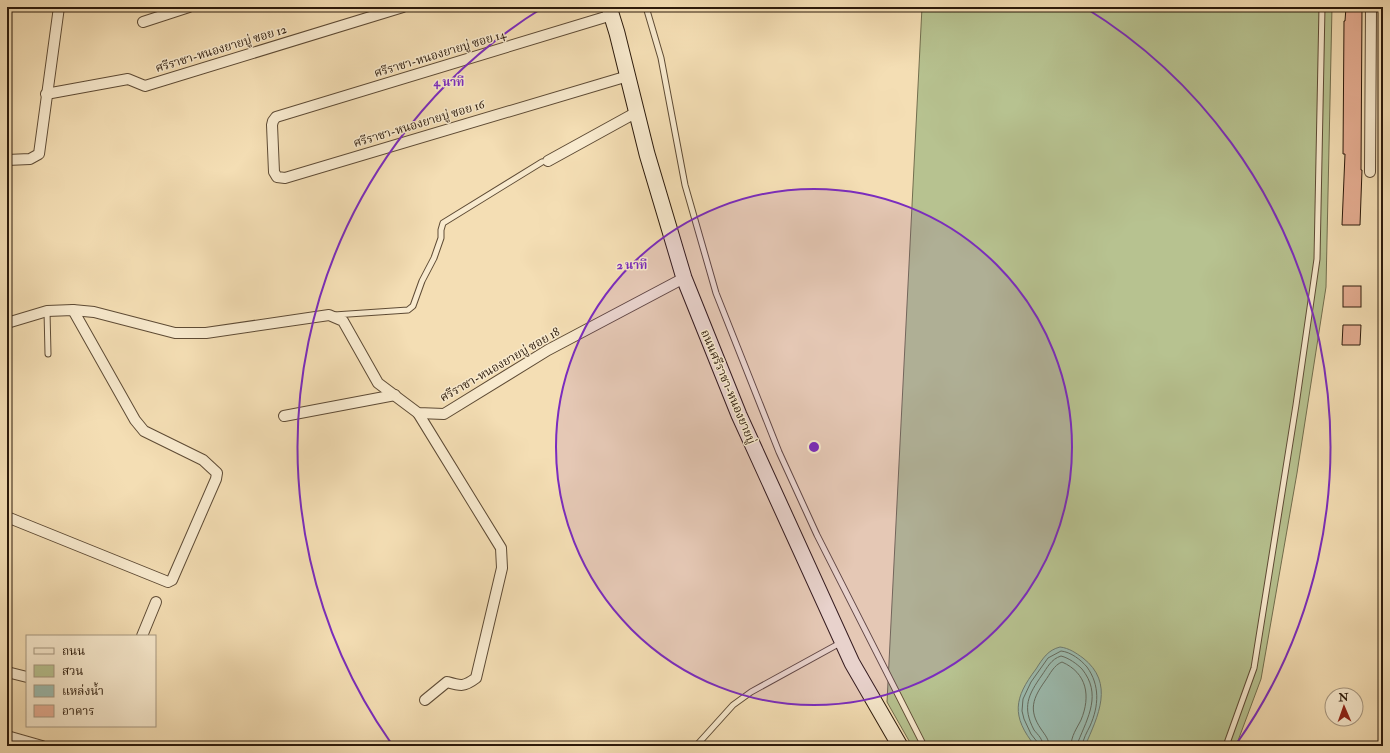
<svg xmlns="http://www.w3.org/2000/svg" width="1390" height="753" font-family="'IM FELL Double Pica','Noto Serif Thai',serif">
<style>
.green{fill:#b7c290;stroke:#726e4e}
.water{fill:#9cbcb0;stroke:#6f7b6e}
.lines{fill:none;stroke-linecap:round;stroke-linejoin:round}
.shore{stroke:#646b5e;stroke-width:1}
.building{fill:#e6ae93;stroke:#2c1a0b}
.lane-casing{stroke:#5e4b35;stroke-width:7}
.street-casing{stroke:#5e4b35;stroke-width:12}
.secondary-casing{stroke:#2c1a0b;stroke-width:17}
.lane{stroke:#f8eace;stroke-width:5}
.street{stroke:#f8eace;stroke-width:10}
.secondary{stroke:#f8eace;stroke-width:15}
.ring{fill:none;stroke:#7b2cbf;stroke-width:2}
.labels{text-anchor:middle;dominant-baseline:central;stroke-width:3;stroke-linejoin:round;paint-order:stroke}
.street-label{font-size:12px;fill:#2c1a0b;stroke:#f8eace}
.centre{fill:#7b2cbf;stroke:#f8eace;stroke-width:2}
.ring-label{font-size:12px;text-anchor:middle;font-weight:bold;fill:#7b2cbf;stroke:#f8eace;stroke-width:3;stroke-linejoin:round;paint-order:stroke}
</style>
<rect width="100%" height="100%" fill="#f4deb4"/>
<filter id="stains"><feTurbulence type="fractalNoise" baseFrequency=".005" numOctaves="4"/><feColorMatrix values="0 0 0 0 .2 0 0 0 0 .09 0 0 0 0 .02 0 0 0 .5 -.17"/></filter>
<radialGradient id="worn" r=".72"><stop offset=".6" stop-color="#630" stop-opacity="0"/><stop offset="1" stop-color="#630" stop-opacity=".3"/></radialGradient>
<path class="green" d="M922,7H1332L1326,287L1297,473L1261,679L1236,746H912L887,702Z"/>
<path class="water" d="M1060,647C1069,648 1076,653 1083,658C1115,683 1098,716 1085,746H1035C1011,716 1014,698 1036,669C1043,658 1048,650 1060,647Z"/>
<g class="lines">
<g class="shore">
<path d="M1038,746V743L1031,734L1024,719L1022,711L1023,699L1031,682L1048,658L1061,651C1071,652 1081,660 1087,667C1100,685 1099,706 1090,726C1087,732 1083,739 1082,746"/>
<path d="M1043,746C1043,739 1038,735 1034,730C1022,707 1028,695 1042,675C1047,668 1051,659 1061,656C1069,658 1077,664 1082,669C1102,694 1088,717 1078,742L1077,746"/>
<path d="M1049,746C1049,739 1045,735 1041,729C1028,710 1033,698 1045,681C1050,674 1054,665 1062,662C1087,673 1091,696 1081,720C1077,728 1071,736 1071,746"/>
</g>
</g>
<g class="building">
<path d="M1346,7H1362L1361,170H1362L1360,225H1342L1345,154H1343L1344,21H1345Z"/>
<rect x="1343" y="286" width="18" height="21"/>
<path d="M1343,325H1361L1360,345H1342Z"/>
</g>
<g class="lines">
<g class="lane-casing">
<g id="lane">
<path d="M646,7L661,58L685,185L716,293L779,452L817,535L924,746"/>
<path d="M47,311L48,354"/>
<path d="M334,315L408,310L413,306L422,281L434,258L441,238V230L443,223L542,162"/>
<path d="M696,746L733,705L751,692L842,642"/>
<path d="M1226,746L1254,668L1296,405L1317,259L1322,7"/>
</g>
</g>
<g class="street-casing">
<g id="street">
<path d="M612,15L276,117L273,121L272,125L274,172L277,177L285,178L628,76"/>
<path d="M143,22L189,7"/>
<path d="M46,94L128,79L145,86L403,7"/>
<path d="M7,160L30,159L39,154L59,7"/>
<path d="M548,161L637,112"/>
<path d="M1370,172L1371,7"/>
<path d="M7,323L47,311L73,310L94,312L175,333H206L329,315L343,321L378,383L418,413L444,414L548,350L684,278"/>
<path d="M418,413L501,548L502,568L476,678C464,687 461,686 447,682L425,700"/>
<path d="M284,416L395,395"/>
<path d="M7,517L168,582L172,580L216,479L217,473L203,460L144,431L135,420L73,310"/>
<path d="M142,636L156,602"/>
<path d="M7,672L27,677"/>
<path d="M7,736L42,746"/>
</g>
</g>
<g class="secondary-casing">
<path id="secondary" d="M609,7L617,33L647,154L684,278L739,415L852,663L900,746"/>
</g>
<use href="#lane" class="lane"/>
<use href="#street" class="street"/>
<use href="#secondary" class="secondary"/>
</g>
<circle cx="814" cy="447" r="258" fill="#7b2cbf" fill-opacity=".12"/>
<g class="ring">
<circle cx="814" cy="447" r="258"/>
<path d="M391 743A516 516 0 0 1 544 7M1084 7A516 516 0 0 1 1237 743"/>
</g>
<g class="labels">
<g class="street-label">
<text transform="translate(221 49) rotate(-17)">ศรีราชา-หนองยายบู่ ซอย 12</text>
<text transform="translate(440 54) rotate(-17)">ศรีราชา-หนองยายบู่ ซอย 14</text>
<text transform="translate(419 124) rotate(-17)">ศรีราชา-หนองยายบู่ ซอย 16</text>
<text transform="translate(500 365) rotate(-30)">ศรีราชา-หนองยายบู่ ซอย 18</text>
<text transform="translate(728 387) rotate(67)">ถนนศรีราชา-หนองยายบู่</text>
</g>
</g>
<circle cx="814" cy="447" r="6" class="centre"/>
<g class="ring-label">
<text x="449" y="86">4 นาที</text>
<text x="632" y="269">2 นาที</text>
</g>
<rect width="1390" height="753" fill="none" stroke="#f4deb4" stroke-width="24"/>
<rect x="8" y="8" width="1374" height="737" fill="none" stroke="#2c1a0b" stroke-width="2"/>
<rect x="12" y="12" width="1366" height="729" fill="none" stroke="#2c1a0b"/>
<rect x="26" y="635" width="130" height="92" fill="#f8eace" stroke="#a69780"/>
<rect x="34" y="648" width="20" height="6" fill="#f8eace" stroke="#a69780"/>
<text x="62" y="655" font-size="12" fill="#2c1a0b">ถนน</text>
<rect x="34" y="665" width="20" height="12" fill="#b7c290" stroke="#a69780"/>
<text x="62" y="675" font-size="12" fill="#2c1a0b">สวน</text>
<rect x="34" y="685" width="20" height="12" fill="#9cbcb0" stroke="#a69780"/>
<text x="62" y="695" font-size="12" fill="#2c1a0b">แหล่งน้ำ</text>
<rect x="34" y="705" width="20" height="12" fill="#e6ae93" stroke="#a69780"/>
<text x="62" y="715" font-size="12" fill="#2c1a0b">อาคาร</text>
<g transform="translate(1344 707) rotate(358)"><circle r="19" fill="#f8eace" stroke="#a69780"/>
<path d="M0-3L7 15L0 10L-7 15Z" fill="#8f2418"/>
<text y="-6" font-size="11" font-weight="bold" text-anchor="middle" fill="#2c1a0b">N</text>
</g>
<rect width="100%" height="100%" filter="url(#stains)"/>
<rect width="100%" height="100%" fill="url(#worn)"/>
</svg>
